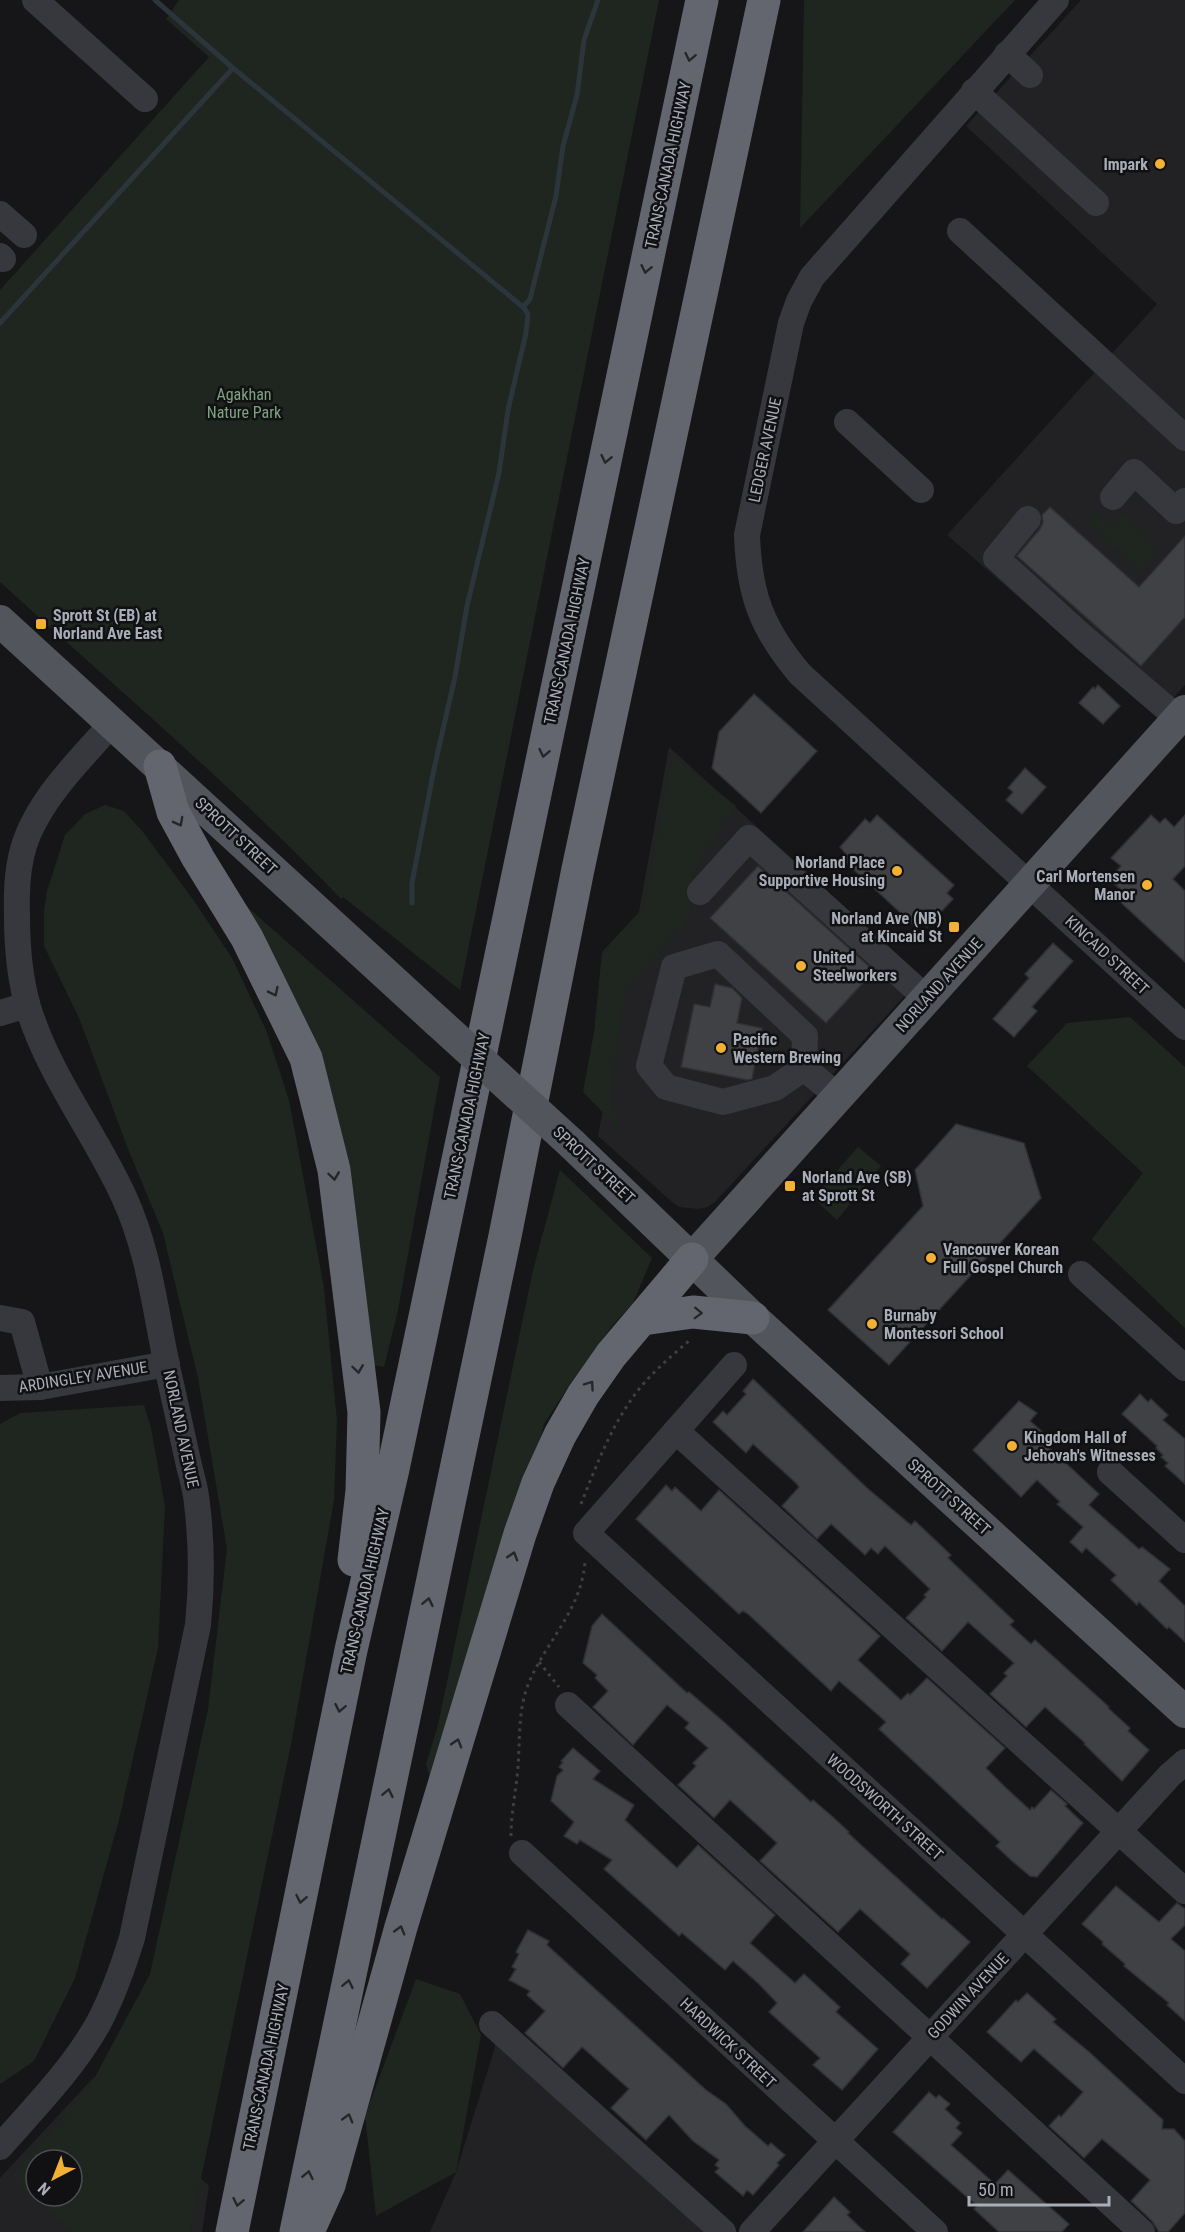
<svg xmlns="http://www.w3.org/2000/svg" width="1185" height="2232" font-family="'Roboto Condensed',sans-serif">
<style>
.built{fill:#222225;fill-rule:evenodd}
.green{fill:#1e261f;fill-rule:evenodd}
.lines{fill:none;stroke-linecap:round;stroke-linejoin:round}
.stream{stroke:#2c353c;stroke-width:5}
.building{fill:#404145;stroke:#303034;stroke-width:1.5}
.path{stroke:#3d3f44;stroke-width:3;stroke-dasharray:3 4.5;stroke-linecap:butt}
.minor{stroke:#37383d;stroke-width:26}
.major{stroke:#53555c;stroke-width:32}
.highway{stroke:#63666e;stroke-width:33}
.major-bridge{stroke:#53555c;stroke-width:32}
.oneway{stroke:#26262a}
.poi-dot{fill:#f2b134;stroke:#111113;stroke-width:2}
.labels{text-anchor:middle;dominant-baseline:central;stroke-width:5;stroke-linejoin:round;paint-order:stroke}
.poi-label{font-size:16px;font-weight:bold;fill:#a8adb8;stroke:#111113;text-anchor:start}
.street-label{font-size:16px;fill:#a8adb8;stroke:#111113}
.park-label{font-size:16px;fill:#7fa381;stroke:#111113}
</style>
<rect width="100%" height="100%" fill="#161618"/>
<g class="built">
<path d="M1081,0H1185V685L1156,717L947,535L1157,304L966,126Z"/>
<path d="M669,747L922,977L715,1202L708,1207L698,1209L679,1207L671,1201L598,1136Z"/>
<path d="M492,2024L723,2232H430L456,2172L495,2047Z"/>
<path d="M94,2077L209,2186L202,2232H0V2178ZM36,2160H72V2196H36Z"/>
</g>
<g class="green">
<path d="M179,0H659L460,990L343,897L341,899C234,787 115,687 0,582V290L209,57L166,19Z"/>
<path d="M804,0H1015L800,228Z"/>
<path d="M1096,510L1113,526L1124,515L1143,533L1147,543L1158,553L1140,572L1085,521Z"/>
<path d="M672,756L736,806L692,873L690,918L625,990L610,1096L623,1133L583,1092L594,1032L602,952L644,907Z"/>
<path d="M105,805L124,811L143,832L192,898L232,958L266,1030L289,1100L324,1288L337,1421L334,1500L292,1739L190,2232H72L18,2185L11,2176L88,2090L150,1974L208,1709L227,1549L198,1378L163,1233L128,1149L79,1018L44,946V910L47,891L65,835L85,814ZM36,2160H72V2196H36Z"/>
<path d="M244,904L440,1077L398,1310L384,1367L373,1365L345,1188Z"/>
<path d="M1130,1017L1185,1067V1328L1092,1239L1143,1173L1027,1066L1067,1023Z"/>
<path d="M858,1147L881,1166L837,1220L813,1198Z"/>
<path d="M560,1170L652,1258L633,1303L612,1326L572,1381L544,1424L533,1470L435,1796L426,1764L438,1725L533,1270Z"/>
<path d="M144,1405L151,1428L165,1506L158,1648L119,1820L75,1978L34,2061L2,2083H0V1424L20,1413Z"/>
<path d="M416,1979L460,1994L481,2035L456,2172L376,2216L365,2116Z"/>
</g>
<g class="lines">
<g class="stream">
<path d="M155,0L233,68L523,307L528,314L526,333L508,410L499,473L467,606L455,677L434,769L412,883V903"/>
<path d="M523,307L530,299L556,196L563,146L577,95L584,40L598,0"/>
<path d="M0,323L233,68"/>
</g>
</g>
<g class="building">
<path d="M1050,507L1139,587L1185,536V617L1141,666L1017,556L1040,529L1043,522L1042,515Z"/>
<path d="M1098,685L1120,706L1103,724L1079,703L1093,687L1095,689Z"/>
<path d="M754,694L817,751L761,813L712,768L719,732Z"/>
<path d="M1025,768L1046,787L1022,814L1006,800L1013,792L1008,788Z"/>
<path d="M877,815L954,885L947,893L953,899L927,927L922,922L917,928L841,858L845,853L840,847L865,819L870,823Z"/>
<path d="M1151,815L1160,823L1165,818L1174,827L1185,815V866L1173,879L1185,891V962L1116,898L1122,891L1109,879L1121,866L1111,858Z"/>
<path d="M758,866L874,971L826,1023L710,918Z"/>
<path d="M1053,943L1073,961L1032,1007L1037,1011L1014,1037L993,1019L1029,978L1025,974Z"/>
<path d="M715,984L732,988L742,998L737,1023L762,1028L752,1079L747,1080L681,1067L694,1004L710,1007Z"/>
<path d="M956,1124L1024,1143L1041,1198L889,1365L828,1310L923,1206L915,1170Z"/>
<path d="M753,1379L867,1488L911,1525L915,1521L951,1555L948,1558L1014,1621L1010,1625L1031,1644L1035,1640L1109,1707L1108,1708L1130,1728L1128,1731L1149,1750L1122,1781L1084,1744L1085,1743L1045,1707L1026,1727L990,1694L1007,1676L1004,1673L1014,1663L968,1622L942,1651L906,1618L926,1597L924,1595L930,1589L885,1546L878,1554L871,1548L865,1555L831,1524L817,1539L782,1506L799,1487L796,1483L753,1444L746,1453L713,1422L723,1411L727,1415L746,1394L743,1391Z"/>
<path d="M1140,1394L1148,1402L1151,1399L1168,1415L1163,1420L1185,1439V1484L1165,1466L1168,1463L1161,1457L1163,1455L1156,1448L1157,1446L1122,1414Z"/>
<path d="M1019,1401L1037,1413L1030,1421L1047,1436L1042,1441L1099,1494L1089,1505L1139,1549L1142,1547L1170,1569L1159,1581L1185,1606V1642L1169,1627L1167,1629L1139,1602L1137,1605L1111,1580L1116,1575L1086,1548L1082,1553L1070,1542L1083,1527L1057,1504L1060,1502L1037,1480L1021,1497L973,1450Z"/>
<path d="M666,1485L672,1491L675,1487L701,1511L719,1490L880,1636L858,1660L901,1700L908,1693L910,1695L927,1678L1005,1748L986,1768L1005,1787L1030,1810L1032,1807L1034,1809L1051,1790L1067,1804L1065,1806L1083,1823L1037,1877L1030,1876L1012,1861L996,1846L1000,1842L879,1729L886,1722L860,1699L839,1681L831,1691L748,1614L743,1611L739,1614L636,1519Z"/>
<path d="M602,1614L687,1693L689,1692L724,1722L811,1802L813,1800L834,1818L849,1832L848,1833L942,1919L943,1918L970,1942L927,1988L901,1964L910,1954L860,1909L838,1932L760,1861L777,1843L730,1800L714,1818L678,1785L696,1766L693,1763L708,1748L685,1728L689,1723L667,1705L633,1745L593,1707L608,1691L595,1678L597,1675L583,1663L592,1626Z"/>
<path d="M573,1748L600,1771L593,1779L634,1805L625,1820L677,1868L698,1845L775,1915L750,1943L795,1983L804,1974L840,2007L836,2012L878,2049L842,2090L813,2065L820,2058L769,2012L777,2003L759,1984L733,1961L725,1970L682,1933L679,1936L604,1869L612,1860L580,1840L577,1844L564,1836L574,1822L551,1801L557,1776L563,1770L559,1767L563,1762L561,1761Z"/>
<path d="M1116,1886L1159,1922L1177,1903L1185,1909V1925L1171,1939L1185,1951V2021L1167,2005L1169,2003L1124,1966L1125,1964L1102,1944L1103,1942L1082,1924Z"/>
<path d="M528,1930L549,1941L547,1945L706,2090L726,2104L745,2126L768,2146L771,2143L785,2155L777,2163L779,2165L753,2195L747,2190L743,2196L715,2172L719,2168L715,2165L719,2160L693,2141L669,2115L646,2140L611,2108L629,2089L582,2047L563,2068L525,2033L545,2011L527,1995L530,1991L509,1980L516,1969L512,1967L519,1954L516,1952Z"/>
<path d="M1027,1993L1056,2019L1053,2022L1088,2051L1163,2120L1162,2129H1174L1185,2141V2213L1168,2232H1159L1152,2221L1131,2201L1150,2180L1128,2161L1102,2139L1084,2158L1049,2126L1059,2115L1061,2117L1083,2092L1034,2049L1021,2062L987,2032L1016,2000L1018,2002Z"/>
<path d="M929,2092L936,2098L939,2095L950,2104L945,2109L960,2123L956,2128L962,2133L951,2145L995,2184L1008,2170L1069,2224L1062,2232H999L974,2209L977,2206L893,2132Z"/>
<path d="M834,2197L850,2212L847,2215L865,2232H803Z"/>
</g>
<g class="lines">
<g class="path">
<path d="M581,1504C595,1469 608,1434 629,1403C645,1378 668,1359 690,1340"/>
<path d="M539,1662L559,1687"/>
<path d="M511,1836C511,1813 516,1791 518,1767C520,1741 518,1710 528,1685C545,1642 582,1610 585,1561"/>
</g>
<g class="minor">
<path d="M35,0L145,99"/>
<path d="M1056,0L812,277L799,301L791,323L747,535C749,595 762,629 800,674L1185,1027"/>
<path d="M1007,54L1030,75"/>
<path d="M974,91L1096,203"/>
<path d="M0,214L24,235"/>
<path d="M960,231L1185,438"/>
<path d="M0,256L3,259"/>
<path d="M847,422L921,490"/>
<path d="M1113,497L1134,472L1176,511L1185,501"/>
<path d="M1028,519L996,558L1083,637L1178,718"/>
<path d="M700,892L749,838L926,998"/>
<path d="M718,954L805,1036L804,1068L775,1088L723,1102L666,1087L649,1066L674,967Z"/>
<path d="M0,1013L27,1005"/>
<path d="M804,1068L839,1097"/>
<path d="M1081,1274L1185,1368"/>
<path d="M0,1318L22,1322L40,1387"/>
<path d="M734,1365L586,1533L1185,2081"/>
<path d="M0,1388L40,1387L167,1364"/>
<path d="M676,1431L1185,1891"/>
<path d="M1110,1472L1185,1540"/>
<path d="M568,1705L1142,2232"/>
<path d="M522,1853L935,2232"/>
<path d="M492,2024L723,2232"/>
<path d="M0,2147C34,2108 72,2070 98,2024C113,1996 123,1967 132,1938L198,1625C202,1584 202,1544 197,1504C196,1489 191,1475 188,1461C181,1429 174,1398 167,1366C155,1309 149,1251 124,1197C95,1133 49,1076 28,1007C20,979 17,946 17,916C16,883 18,851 34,822C53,785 86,754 112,723"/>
<path d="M752,2232L1170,1775L1185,1762"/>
</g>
<g class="major">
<path d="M0,621L437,1021"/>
<path d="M572,1144L753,1318L1185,1712"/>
<path d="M692,1259L1185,711"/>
</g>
<g class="highway">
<path d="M160,766L173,812L198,858L247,938L306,1058L334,1170L364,1412L362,1491L354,1560"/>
<path d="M643,1319L693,1312L753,1318"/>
<path d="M311,2225L329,2185L401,1927L520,1534L538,1483L560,1435L583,1395L611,1355L692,1259"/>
<path d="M232,2232L351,1650L393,1469L702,0"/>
<path d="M296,2232L505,1236L578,869L764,0"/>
</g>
<path class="major-bridge" d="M437,1021L572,1144"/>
</g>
<defs><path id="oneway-chevron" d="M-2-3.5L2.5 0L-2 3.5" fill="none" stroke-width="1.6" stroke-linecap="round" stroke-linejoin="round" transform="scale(1.5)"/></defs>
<g class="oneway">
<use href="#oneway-chevron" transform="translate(690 57) rotate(102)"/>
<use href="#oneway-chevron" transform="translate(646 269) rotate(102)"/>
<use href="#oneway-chevron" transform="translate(606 459) rotate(102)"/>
<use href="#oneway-chevron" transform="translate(544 753) rotate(102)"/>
<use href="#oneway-chevron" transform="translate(179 822) rotate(62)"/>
<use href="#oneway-chevron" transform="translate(274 992) rotate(64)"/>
<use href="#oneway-chevron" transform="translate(334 1176) rotate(82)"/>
<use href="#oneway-chevron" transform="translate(698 1313) rotate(2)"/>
<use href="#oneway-chevron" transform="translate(358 1369) rotate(82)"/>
<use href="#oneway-chevron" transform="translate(590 1385) rotate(-55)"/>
<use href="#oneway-chevron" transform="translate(513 1556) rotate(-73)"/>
<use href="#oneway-chevron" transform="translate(428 1602) rotate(-78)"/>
<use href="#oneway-chevron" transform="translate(340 1708) rotate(101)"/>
<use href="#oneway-chevron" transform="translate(457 1743) rotate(-73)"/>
<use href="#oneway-chevron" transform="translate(388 1793) rotate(-78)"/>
<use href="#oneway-chevron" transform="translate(301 1899) rotate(101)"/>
<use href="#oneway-chevron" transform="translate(400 1930) rotate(-74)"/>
<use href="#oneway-chevron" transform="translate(348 1984) rotate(-78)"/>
<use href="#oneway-chevron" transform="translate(348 2118) rotate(-74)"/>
<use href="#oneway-chevron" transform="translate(308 2175) rotate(-78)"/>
<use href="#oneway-chevron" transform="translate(238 2202) rotate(102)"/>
</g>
<g class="poi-dot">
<circle cx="1160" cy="164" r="6"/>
<rect x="35" y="618" width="12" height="12" rx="3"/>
<circle cx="897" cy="871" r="6"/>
<circle cx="1147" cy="885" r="6"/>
<rect x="948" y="921" width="12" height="12" rx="3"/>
<circle cx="801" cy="966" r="6"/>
<circle cx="721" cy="1048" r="6"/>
<rect x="784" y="1180" width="12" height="12" rx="3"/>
<circle cx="931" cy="1258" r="6"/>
<circle cx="872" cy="1324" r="6"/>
<circle cx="1012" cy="1446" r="6"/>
</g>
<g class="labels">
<g class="poi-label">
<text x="1148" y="164" text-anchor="end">Impark</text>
<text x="53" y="615">Sprott St (EB) at<tspan x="53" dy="18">Norland Ave East</tspan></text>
<text x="885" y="862" text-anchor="end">Norland Place<tspan x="885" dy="18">Supportive Housing</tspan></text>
<text x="1135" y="876" text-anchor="end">Carl Mortensen<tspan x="1135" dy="18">Manor</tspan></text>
<text x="942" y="918" text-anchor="end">Norland Ave (NB)<tspan x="942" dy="18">at Kincaid St</tspan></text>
<text x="813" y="957">United<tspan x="813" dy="18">Steelworkers</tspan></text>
<text x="733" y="1039">Pacific<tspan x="733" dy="18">Western Brewing</tspan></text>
<text x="802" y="1177">Norland Ave (SB)<tspan x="802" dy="18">at Sprott St</tspan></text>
<text x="943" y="1249">Vancouver Korean<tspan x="943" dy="18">Full Gospel Church</tspan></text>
<text x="884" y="1315">Burnaby<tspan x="884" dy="18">Montessori School</tspan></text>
<text x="1024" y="1437">Kingdom Hall of<tspan x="1024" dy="18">Jehovah's Witnesses</tspan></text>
</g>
<g class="street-label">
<text transform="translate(668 165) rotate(-78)">TRANS-CANADA HIGHWAY</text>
<text transform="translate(765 450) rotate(-78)">LEDGER AVENUE</text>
<text transform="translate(567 641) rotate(-78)">TRANS-CANADA HIGHWAY</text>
<text transform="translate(236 836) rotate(43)">SPROTT STREET</text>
<text transform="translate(1107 955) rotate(43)">KINCAID STREET</text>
<text transform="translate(939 985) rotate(-48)">NORLAND AVENUE</text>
<text transform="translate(467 1116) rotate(-78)">TRANS-CANADA HIGHWAY</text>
<text transform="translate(594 1165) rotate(43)">SPROTT STREET</text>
<text transform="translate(83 1377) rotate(-9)">ARDINGLEY AVENUE</text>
<text transform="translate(181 1429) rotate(78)">NORLAND AVENUE</text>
<text transform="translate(949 1497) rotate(42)">SPROTT STREET</text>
<text transform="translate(365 1591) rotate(-77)">TRANS-CANADA HIGHWAY</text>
<text transform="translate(885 1807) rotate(42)">WOODSWORTH STREET</text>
<text transform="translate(968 1996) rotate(-47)">GODWIN AVENUE</text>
<text transform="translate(728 2043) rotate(43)">HARDWICK STREET</text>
<text transform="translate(266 2067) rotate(-78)">TRANS-CANADA HIGHWAY</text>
</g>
<g class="park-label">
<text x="244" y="394">Agakhan<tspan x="244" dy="18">Nature Park</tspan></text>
</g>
</g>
<g transform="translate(54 2178) rotate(222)"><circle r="28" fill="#111113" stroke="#4d4f55" stroke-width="1.5"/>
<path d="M0-4.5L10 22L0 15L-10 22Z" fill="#f2b134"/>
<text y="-9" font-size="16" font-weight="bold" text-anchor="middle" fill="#a8adb8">N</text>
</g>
<path d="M969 2196v9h140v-9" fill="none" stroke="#a8adb8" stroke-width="3"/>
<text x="978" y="2196" font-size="18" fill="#a8adb8" stroke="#111113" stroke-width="4.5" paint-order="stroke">50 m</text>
</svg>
